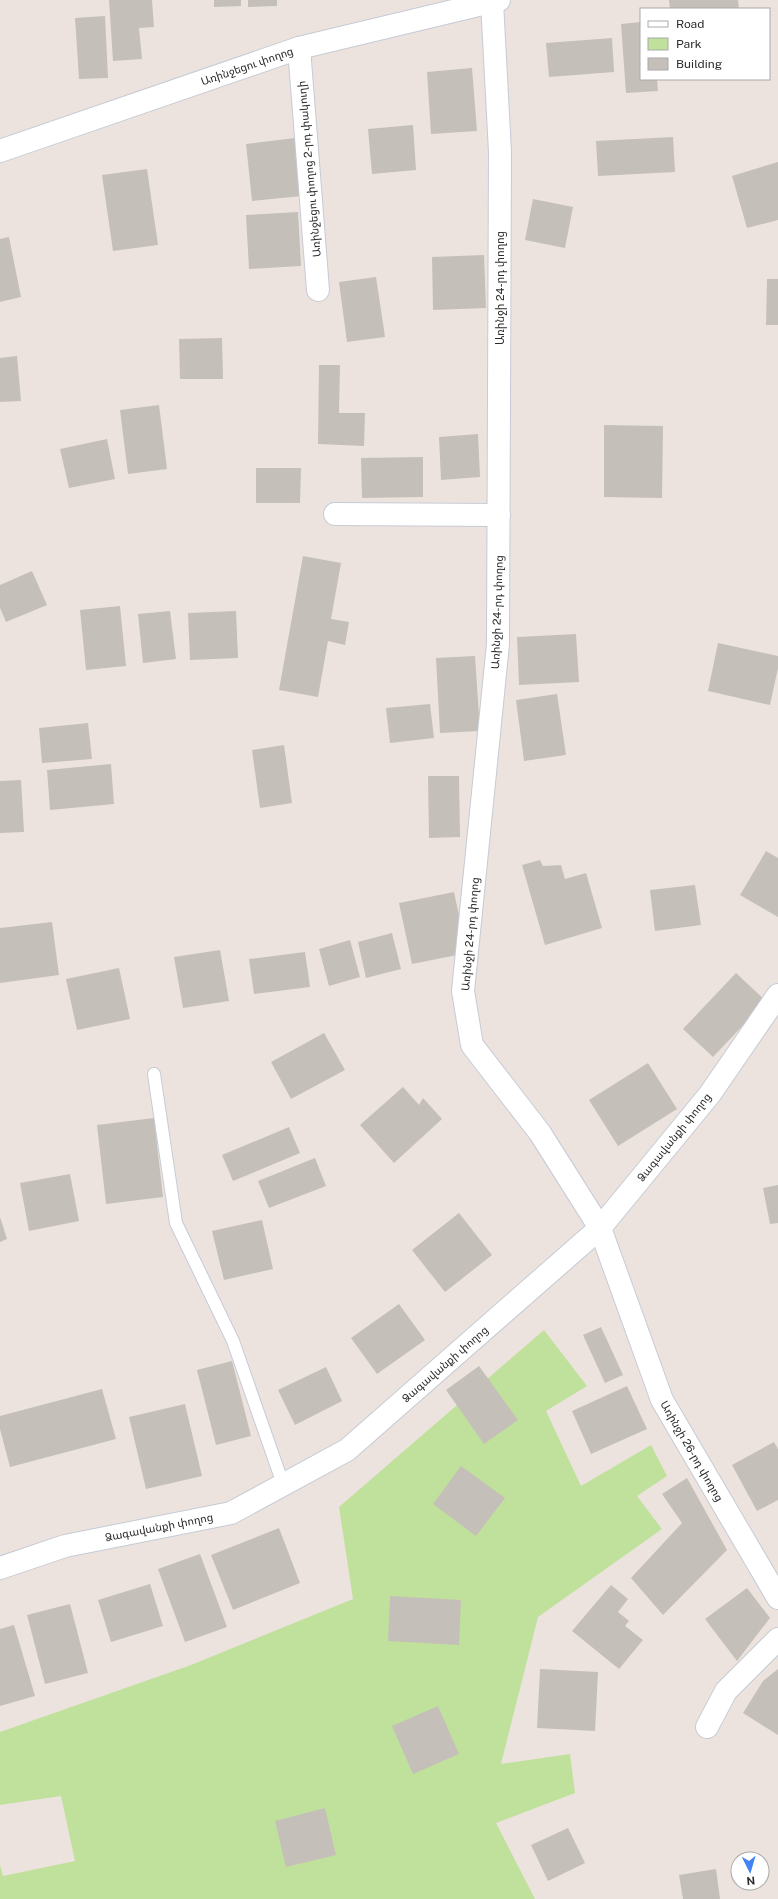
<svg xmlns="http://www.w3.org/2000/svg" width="778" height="1899" font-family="'Public Sans','Noto Sans Armenian',sans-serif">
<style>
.green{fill:#c0e19c}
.building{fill:#c5bfb9}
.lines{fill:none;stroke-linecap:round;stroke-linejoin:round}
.service-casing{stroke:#c6cbd4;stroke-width:14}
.minor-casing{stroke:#c6cbd4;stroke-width:24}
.tertiary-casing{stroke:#c6cbd4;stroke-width:24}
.service{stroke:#fff;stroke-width:12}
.minor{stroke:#fff;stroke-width:22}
.tertiary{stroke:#fff;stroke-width:22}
.labels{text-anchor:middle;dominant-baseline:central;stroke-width:3.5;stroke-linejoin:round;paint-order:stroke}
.street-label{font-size:11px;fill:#2b2b2b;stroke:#fff}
</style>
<rect width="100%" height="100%" fill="#ece3de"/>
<path class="green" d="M544,1330L587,1386L546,1411L581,1486L651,1445L667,1476L637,1496L662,1529L538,1617L501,1764L570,1754L575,1793L496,1823L535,1899H0V1865L3,1876L75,1861L61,1796L0,1805V1732L191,1665L353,1599L339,1507Z"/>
<g class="building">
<path d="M109,0H152L154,27L139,28L142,59L113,61Z"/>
<path d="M214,0H241V6L214,7Z"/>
<path d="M248,0H277V6L248,7Z"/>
<path d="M669,0H738L739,9H670Z"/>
<path d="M105,16L108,78L79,79L75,18Z"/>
<path d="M641,22V79H657L658,91L626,93L621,24Z"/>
<path d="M612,38L614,72L549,77L546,43Z"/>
<path d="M472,68L477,131L431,134L427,72Z"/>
<path d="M413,125L416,170L372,174L368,129Z"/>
<path d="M673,137L675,172L598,176L596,141Z"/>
<path d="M295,138L302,196L252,201L246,144Z"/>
<path d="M778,162V220L747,228L732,176Z"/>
<path d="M147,169L158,245L113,251L102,175Z"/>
<path d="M533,199L573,207L565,248L525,240Z"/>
<path d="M298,212L301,266L249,269L246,215Z"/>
<path d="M9,237L21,297L0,302V239Z"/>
<path d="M484,255L486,308L433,310L432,257Z"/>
<path d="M376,277L385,337L347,342L339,282Z"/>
<path d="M767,279H778V325H766Z"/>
<path d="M222,338L223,379H180L179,339Z"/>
<path d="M17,356L21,401L0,402V358Z"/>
<path d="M319,365H340L339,413H365L364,446L318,444Z"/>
<path d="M159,405L167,469L128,474L120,410Z"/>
<path d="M604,425L663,426L662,498L604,497Z"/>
<path d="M478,434L480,477L441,480L439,437Z"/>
<path d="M107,439L115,479L69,488L60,449Z"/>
<path d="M423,457V497L362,498L361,458Z"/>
<path d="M256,468H301L300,503H256Z"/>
<path d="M303,556L341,563L331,619L349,622L345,645L328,641L318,697L279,690Z"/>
<path d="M32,571L47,605L6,622L0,608V585Z"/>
<path d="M120,606L126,666L86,670L80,610Z"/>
<path d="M170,611L176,659L143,663L138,614Z"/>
<path d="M236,611L238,658L190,660L188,613Z"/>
<path d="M576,634L579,682L519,685L517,637Z"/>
<path d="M718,643L778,656V668L770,705L708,691Z"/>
<path d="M475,656L480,731L440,733L436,658Z"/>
<path d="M557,694L566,755L524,761L516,700Z"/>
<path d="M430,704L434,738L390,743L386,708Z"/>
<path d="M88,723L92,759L42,763L39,728Z"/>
<path d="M284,745L292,803L260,808L252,750Z"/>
<path d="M111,764L114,804L50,810L47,770Z"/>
<path d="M428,776H459L460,837L429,838Z"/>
<path d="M21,780L24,832L0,833V781Z"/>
<path d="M766,851L778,858V917L740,895Z"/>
<path d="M540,860L543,866L561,865L565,879L586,873L602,928L545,945L522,865Z"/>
<path d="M695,885L701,925L655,931L650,890Z"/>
<path d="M454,892L467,953L412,964L399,903Z"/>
<path d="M52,922L59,975L0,983V928Z"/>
<path d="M392,933L401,969L366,978L358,942Z"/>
<path d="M350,940L360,977L329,986L319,949Z"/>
<path d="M220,950L229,1001L183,1008L174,957Z"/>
<path d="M305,952L310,987L254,994L249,959Z"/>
<path d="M119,968L130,1019L77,1030L66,979Z"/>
<path d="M736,973L766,1001L713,1057L683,1029Z"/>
<path d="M324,1033L345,1070L291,1099L271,1062Z"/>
<path d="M648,1063L677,1109L618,1146L589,1100Z"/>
<path d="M403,1087L419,1105L423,1098L442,1119L394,1163L360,1125Z"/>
<path d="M154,1118L163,1197L106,1204L97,1125Z"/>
<path d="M289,1127L300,1153L233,1181L222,1155Z"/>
<path d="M315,1158L326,1186L269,1208L258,1181Z"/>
<path d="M70,1174L79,1221L29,1231L20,1183Z"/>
<path d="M778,1185V1223L770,1224L763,1188Z"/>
<path d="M459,1213L492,1255L445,1292L412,1250Z"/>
<path d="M0,1217L7,1239L0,1242Z"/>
<path d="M262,1220L273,1269L224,1280L212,1231Z"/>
<path d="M399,1304L425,1340L377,1374L351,1338Z"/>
<path d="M601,1327L623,1375L605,1383L583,1335Z"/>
<path d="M232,1361L251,1436L216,1445L197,1370Z"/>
<path d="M479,1366L518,1420L484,1444L446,1390Z"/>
<path d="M326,1367L342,1401L295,1425L278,1390Z"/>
<path d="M627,1386L647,1429L591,1454L572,1411Z"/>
<path d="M102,1389L116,1439L10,1467L0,1429V1416Z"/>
<path d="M185,1404L202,1476L146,1489L129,1417Z"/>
<path d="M774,1442L778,1449V1500L757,1511L732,1465Z"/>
<path d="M461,1466L505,1498L476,1536L433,1504Z"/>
<path d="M687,1478L727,1550L663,1615L631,1578L682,1523L662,1494Z"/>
<path d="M279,1528L300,1583L233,1610L211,1555Z"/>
<path d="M200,1554L227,1627L185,1642L158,1569Z"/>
<path d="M150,1584L163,1626L111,1642L98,1600Z"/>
<path d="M611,1585L628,1599L618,1612L629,1621L625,1626L643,1640L619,1669L572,1631Z"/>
<path d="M747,1588L770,1618L737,1661L705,1619Z"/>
<path d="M390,1596L461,1600L459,1645L388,1641Z"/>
<path d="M70,1604L88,1673L45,1684L27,1615Z"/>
<path d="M14,1625L35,1696L0,1706V1629Z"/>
<path d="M540,1669L598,1672L595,1731L537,1728Z"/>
<path d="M778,1669V1735L743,1713L763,1681Z"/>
<path d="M438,1706L459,1754L413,1774L392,1726Z"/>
<path d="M325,1808L336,1855L286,1867L275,1821Z"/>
<path d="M568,1828L585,1863L548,1881L531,1845Z"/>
<path d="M716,1869L720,1899H683L679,1875Z"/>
</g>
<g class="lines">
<g class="service-casing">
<path id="service" d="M154,1074L176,1223L233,1341L283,1484"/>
</g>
<g class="minor-casing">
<g id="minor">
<path d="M492,2L500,152L498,644L463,991L472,1045L540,1133L600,1228L662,1400L778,1598"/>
<path d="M299,48L318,290"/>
<path d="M335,514L499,515"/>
<path d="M0,1568L65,1546L231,1513L347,1450L600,1228L710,1094L778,995"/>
<path d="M707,1727L726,1691L778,1639"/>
</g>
</g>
<g class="tertiary-casing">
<path id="tertiary" d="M0,151L299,48L499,0"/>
</g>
<use href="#service" class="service"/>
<use href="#minor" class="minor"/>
<use href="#tertiary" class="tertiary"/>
</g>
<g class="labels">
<g class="street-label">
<text transform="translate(247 66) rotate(-19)">Առինջեցու փողոց</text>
<text transform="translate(309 169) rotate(-95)">Առինջեցու փողոց 2-րդ փակուղի</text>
<text transform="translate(500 288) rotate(-90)">Առինջի 24-րդ փողոց</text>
<text transform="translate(497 612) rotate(-88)">Առինջի 24-րդ փողոց</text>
<text transform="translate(470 934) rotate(-85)">Առինջի 24-րդ փողոց</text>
<text transform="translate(674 1137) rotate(-51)">Ձագավանքի փողոց</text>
<text transform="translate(445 1364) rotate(-41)">Ձագավանքի փողոց</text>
<text transform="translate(692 1451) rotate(60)">Առինջի 26-րդ փողոց</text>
<text transform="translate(159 1527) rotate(-11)">Ձագավանքի փողոց</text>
</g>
</g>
<rect x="640" y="8" width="130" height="72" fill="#ffffff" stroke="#aaaaaa"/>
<rect x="648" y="21" width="20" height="6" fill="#ffffff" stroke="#aaaaaa"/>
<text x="676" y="28" font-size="12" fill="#2b2b2b">Road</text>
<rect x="648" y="38" width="20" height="12" fill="#c0e19c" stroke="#aaaaaa"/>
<text x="676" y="48" font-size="12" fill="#2b2b2b">Park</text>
<rect x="648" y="58" width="20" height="12" fill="#c5bfb9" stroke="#aaaaaa"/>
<text x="676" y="68" font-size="12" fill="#2b2b2b">Building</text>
<g transform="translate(750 1871) rotate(175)"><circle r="19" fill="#ffffff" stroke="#aaaaaa"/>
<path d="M0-3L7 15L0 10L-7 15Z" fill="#4283f5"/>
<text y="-6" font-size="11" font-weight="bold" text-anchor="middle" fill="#2b2b2b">N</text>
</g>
</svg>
